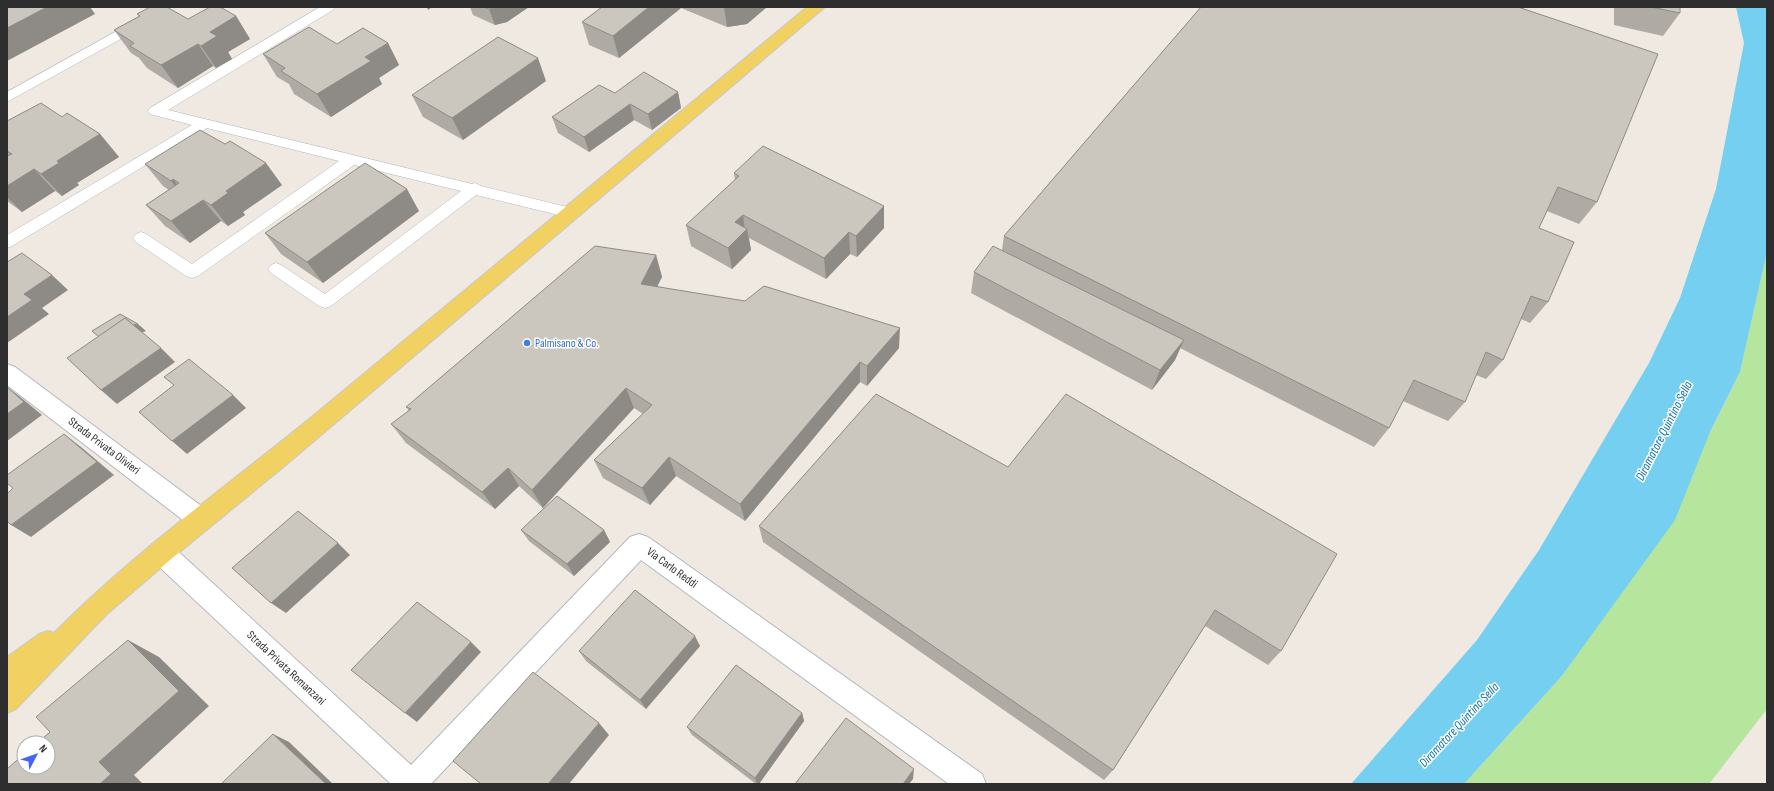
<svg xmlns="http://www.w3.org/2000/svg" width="1774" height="791" font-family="'Sofia Sans Condensed',sans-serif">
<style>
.green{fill:#b6e59e}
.water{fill:#75cff0}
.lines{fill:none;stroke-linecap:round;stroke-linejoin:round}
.lane-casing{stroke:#b4b7c1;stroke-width:1}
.street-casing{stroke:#b4b7c1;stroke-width:2}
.primary-casing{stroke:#c9c9c9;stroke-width:2}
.lane{fill:#fff;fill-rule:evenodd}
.street{fill:#fff;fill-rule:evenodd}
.primary{fill:#f2d163;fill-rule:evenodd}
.wall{fill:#afaba4}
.shaded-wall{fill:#8e8b86}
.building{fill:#cbc7bf;stroke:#8e8b86}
.shop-dot{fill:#3f7fe0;stroke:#fff;stroke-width:1.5}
.labels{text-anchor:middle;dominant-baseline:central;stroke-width:3;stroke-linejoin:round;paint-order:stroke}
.shop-label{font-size:12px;fill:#366cbe;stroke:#fff;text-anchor:start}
.street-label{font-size:12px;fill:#2e2e2e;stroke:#fff}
.water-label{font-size:13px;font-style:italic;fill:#0d6fa3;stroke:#fff}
</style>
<rect width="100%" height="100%" fill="#efe9e1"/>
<path class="green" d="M1767,252V709L1709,784H1464L1561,677L1710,432L1740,372Z"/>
<path class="water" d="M1736,7H1767V252L1740,372L1710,432L1675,520L1561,677L1464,784H1351L1477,640L1539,550L1649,363L1680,298L1716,189L1744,43Z"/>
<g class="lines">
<g class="lane-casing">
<g id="lane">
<path d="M160,7H175L173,10L7,102V92Z"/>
<path d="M320,7H335L333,10L168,110L472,184L475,183L481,186L571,208L576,209L578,213L576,217L571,218L476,195L331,306L325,308L319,306L271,273L268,269L271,265L276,263L281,265L325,294L461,191L354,165L198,276L192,278L186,276L136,242L133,238L136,234L141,232L146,234L192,264L339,161L207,128L12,246L7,248V235L192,125L150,114L148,111L150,108Z"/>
</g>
</g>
<g class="street-casing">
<g id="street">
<path d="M7,364L15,367L208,511L212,519L208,527L200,530L192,527L7,385Z"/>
<path d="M639,534L648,537L982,774L986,784H949L641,560L431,784H391L152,560L149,552L152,544L161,541L170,544L411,765L630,537Z"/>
</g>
</g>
<g class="primary-casing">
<path id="primary" d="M807,7H825L287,464L170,560L106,615L16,709L7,713V657L39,634L48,631L54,633C134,552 227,486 314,415C478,279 643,143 807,7Z"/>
</g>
<use href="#lane" class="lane"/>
<use href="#street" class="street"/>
<use href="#primary" class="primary"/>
</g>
<g class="wall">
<path d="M470,7H529L507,22L495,25L473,15Z"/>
<path d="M602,7H767L747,24L727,27L681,8L619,58L589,45L582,22Z"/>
<path d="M1201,7L1597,202L1579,224L1547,211L1539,228L1548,302L1530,323L1521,319L1503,360L1486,379L1476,375L1465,402L1448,421L1403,401L1389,428L1374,447L1180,348L1175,360L1152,390L971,293L974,272L1002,250L1004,236Z"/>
<path d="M1614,7H1680V13L1663,36L1614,25Z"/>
<path d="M137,14L188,19L236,16L250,39L228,52L232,59L216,68L213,66L178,88L147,68L139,58L131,53L114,30L139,16Z"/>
<path d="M388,43L399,65L379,78L382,84L331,117L294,94L289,84L277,77L263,54L337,44Z"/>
<path d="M546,81L463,140L423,117L412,95Z"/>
<path d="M678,92L681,108L652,130L634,120L589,152L558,133L552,117L615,93Z"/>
<path d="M62,117L100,134L119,157L77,183L79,185L62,196L55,191L22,212L7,201V121Z"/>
<path d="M145,164L282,185L243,212L245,215L228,226L221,221L190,243L165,226L146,205L169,190L163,186Z"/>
<path d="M734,173L884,228L857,257L850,254L826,279L749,238L751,250L732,269L691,246L686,225L735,180Z"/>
<path d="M419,211L323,283L281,254L265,233Z"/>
<path d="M656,255L662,277L657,286L899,348L867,386L860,382L745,521L676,476L650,505L603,478L594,460L643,414L634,408L543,508L519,486L495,509L406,443L391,424L409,411L406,407Z"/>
<path d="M1008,467L1281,651L1268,665L1205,626L1113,770L1104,780L763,542L759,526Z"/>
<path d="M521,530H604L610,542L574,576L529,541Z"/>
<path d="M700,646L646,709L586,661L579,651Z"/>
<path d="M802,713L804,721L759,784H756L692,735L687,727Z"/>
</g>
<g class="shaded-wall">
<path d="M47,7H90L95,14L7,61V28Z"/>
<path d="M427,7H432L428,10Z"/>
<path d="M499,7H529L507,22L495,25L489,9Z"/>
<path d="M649,7H681V8L619,58L613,36Z"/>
<path d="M724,7H767L747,24L727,27Z"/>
<path d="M236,16L250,39L228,52L232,59L216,68L201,46L210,32Z"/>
<path d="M388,43L399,65L379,78L382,84L331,117L317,94L365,57Z"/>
<path d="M198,44L213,66L178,88L161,65Z"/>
<path d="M538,58L546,81L463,140L452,118Z"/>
<path d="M678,92L681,108L652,130L648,114Z"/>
<path d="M630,104L634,120L589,152L584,137Z"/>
<path d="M100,134L119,157L77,183L79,185L62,196L41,174L57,161Z"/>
<path d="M266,163L282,185L243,212L245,215L228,226L211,205L226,191Z"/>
<path d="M34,169L55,191L22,212L7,197V186Z"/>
<path d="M173,179L190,201L189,203L171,181Z"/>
<path d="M407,189L419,211L323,283L307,262Z"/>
<path d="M203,200L221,221L190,243L171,221Z"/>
<path d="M884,206V228L857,257L856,236Z"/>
<path d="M743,215L745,231L747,229L751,250L732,269L728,248L735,222Z"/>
<path d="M849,232L850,254L826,279L824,258Z"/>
<path d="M656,255L662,277L648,305L641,284Z"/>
<path d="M52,275L68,290L42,308L49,314L7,343V317L24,294Z"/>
<path d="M138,324L146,331L140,333L132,325Z"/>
<path d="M900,328L899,348L867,386V366Z"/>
<path d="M1184,340L1175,360L1152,390L1160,370Z"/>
<path d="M161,348L175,362L117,404L101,390Z"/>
<path d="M860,362V382L745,521L740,504Z"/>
<path d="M7,387L19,396L42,415L7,441Z"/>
<path d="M626,388L634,408L543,508L532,490Z"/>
<path d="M233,395L246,408L187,454L172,441Z"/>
<path d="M64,434L81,447L114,475L31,537L11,525Z"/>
<path d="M669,457L676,476L650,505L642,488Z"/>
<path d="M508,468L519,486L495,509L482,492Z"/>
<path d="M604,530L610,542L574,576L567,564Z"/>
<path d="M338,543L350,555L286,613L271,603Z"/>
<path d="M695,636L700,646L646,709L640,700Z"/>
<path d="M128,640L159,657L209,706L134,775L143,784H100L99,762Z"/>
<path d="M471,642L481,652L417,722L405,713Z"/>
<path d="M802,713L804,721L759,784H757L755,778Z"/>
<path d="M599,723L609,735L569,784H548Z"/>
<path d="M273,734L289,742L333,784H326Z"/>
<path d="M914,769L913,779L909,784H903Z"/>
</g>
<g class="building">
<path d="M7,7H47L7,28Z"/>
<path d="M150,7H167L188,19L210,7H220L236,16L210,32L217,36L201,46L198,44L161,65L130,46L134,43L114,30L140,16L137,14Z"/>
<path d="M484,7H499L489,9Z"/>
<path d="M602,7H649L613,36L582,22Z"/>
<path d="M1201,7H1518L1658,54L1597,202L1558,187L1539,228L1574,242L1548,302L1531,296L1503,360L1486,352L1465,402L1414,380L1389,428L1004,236Z"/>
<path d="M1651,7H1680V13Z"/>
<path d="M309,27L337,44L363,28L388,43L365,57L371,61L317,94L281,71L285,68L263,54Z"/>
<path d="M498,37L538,58L452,118L412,95Z"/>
<path d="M644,72L678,92L648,114L630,104L584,137L552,117L599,85L615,93Z"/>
<path d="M41,103L62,117L67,113L100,134L57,161L59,163L41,174L34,169L7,186V156L12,154L7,151V121Z"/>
<path d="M200,130L225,144L230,141L266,163L226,191L228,193L211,205L203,200L171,221L146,205L179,183L173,179L171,181L145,164Z"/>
<path d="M763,146L884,206L856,236L849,232L824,258L743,215L735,222L747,229L728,248L686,225L739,176L734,173Z"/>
<path d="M365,163L407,189L307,262L265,233Z"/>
<path d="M595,246L656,255L641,284L745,301L764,286L900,328L867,366L860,362L740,504L669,457L642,488L594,460L652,405L626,388L532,490L508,468L482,492L391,424L411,409L406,407Z"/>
<path d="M993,246L1184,340L1160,370L974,272Z"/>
<path d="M22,253L52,275L24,294L32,300L7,317V262Z"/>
<path d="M120,314L138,324L133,325L125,318L99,337L92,331Z"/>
<path d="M125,318L161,348L101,390L67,358Z"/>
<path d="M189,359L233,395L172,441L139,412L174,385L164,377Z"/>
<path d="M7,387L24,402L7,414Z"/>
<path d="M876,394L1008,467L1066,394L1337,554L1281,651L1215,610L1113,770L759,526Z"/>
<path d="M64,434L97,462L11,525L7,521V494L13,488L7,483V475Z"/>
<path d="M557,496L604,530L567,564L521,530Z"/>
<path d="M298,511L338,543L271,603L232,568Z"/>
<path d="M635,590L695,636L640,700L579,651Z"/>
<path d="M417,602L471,642L405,713L351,670Z"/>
<path d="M128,640L179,691L99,762L111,774L100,784H7V769L24,754V767H48V743H37L50,732L36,717Z"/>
<path d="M736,665L802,713L755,778L687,727Z"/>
<path d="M533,672L599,723L548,784H481L453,761Z"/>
<path d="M846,718L914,769L903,784H795Z"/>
<path d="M273,734L326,784H221Z"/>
</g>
<circle class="shop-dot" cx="527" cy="343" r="4"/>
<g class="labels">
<g class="shop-label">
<text x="535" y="343">Palmisano &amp; Co.</text>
</g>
<g class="street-label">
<text transform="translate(104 446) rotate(37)">Strada Privata Olivieri</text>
<text transform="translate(672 568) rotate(36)">Via Carlo Reddi</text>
<text transform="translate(286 668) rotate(43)">Strada Privata Romanzani</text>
</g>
<g class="water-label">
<text transform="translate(1664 431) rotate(-63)">Diramatore Quintino Sella</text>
<text transform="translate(1459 725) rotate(-47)">Diramatore Quintino Sella</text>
</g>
</g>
<rect width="1774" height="791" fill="none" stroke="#2e2e2e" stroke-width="16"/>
<g transform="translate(36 755) rotate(49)"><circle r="19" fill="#ffffff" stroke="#ababab"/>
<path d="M0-3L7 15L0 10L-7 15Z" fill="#4264fb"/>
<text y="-6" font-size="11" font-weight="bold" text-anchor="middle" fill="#2e2e2e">N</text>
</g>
</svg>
